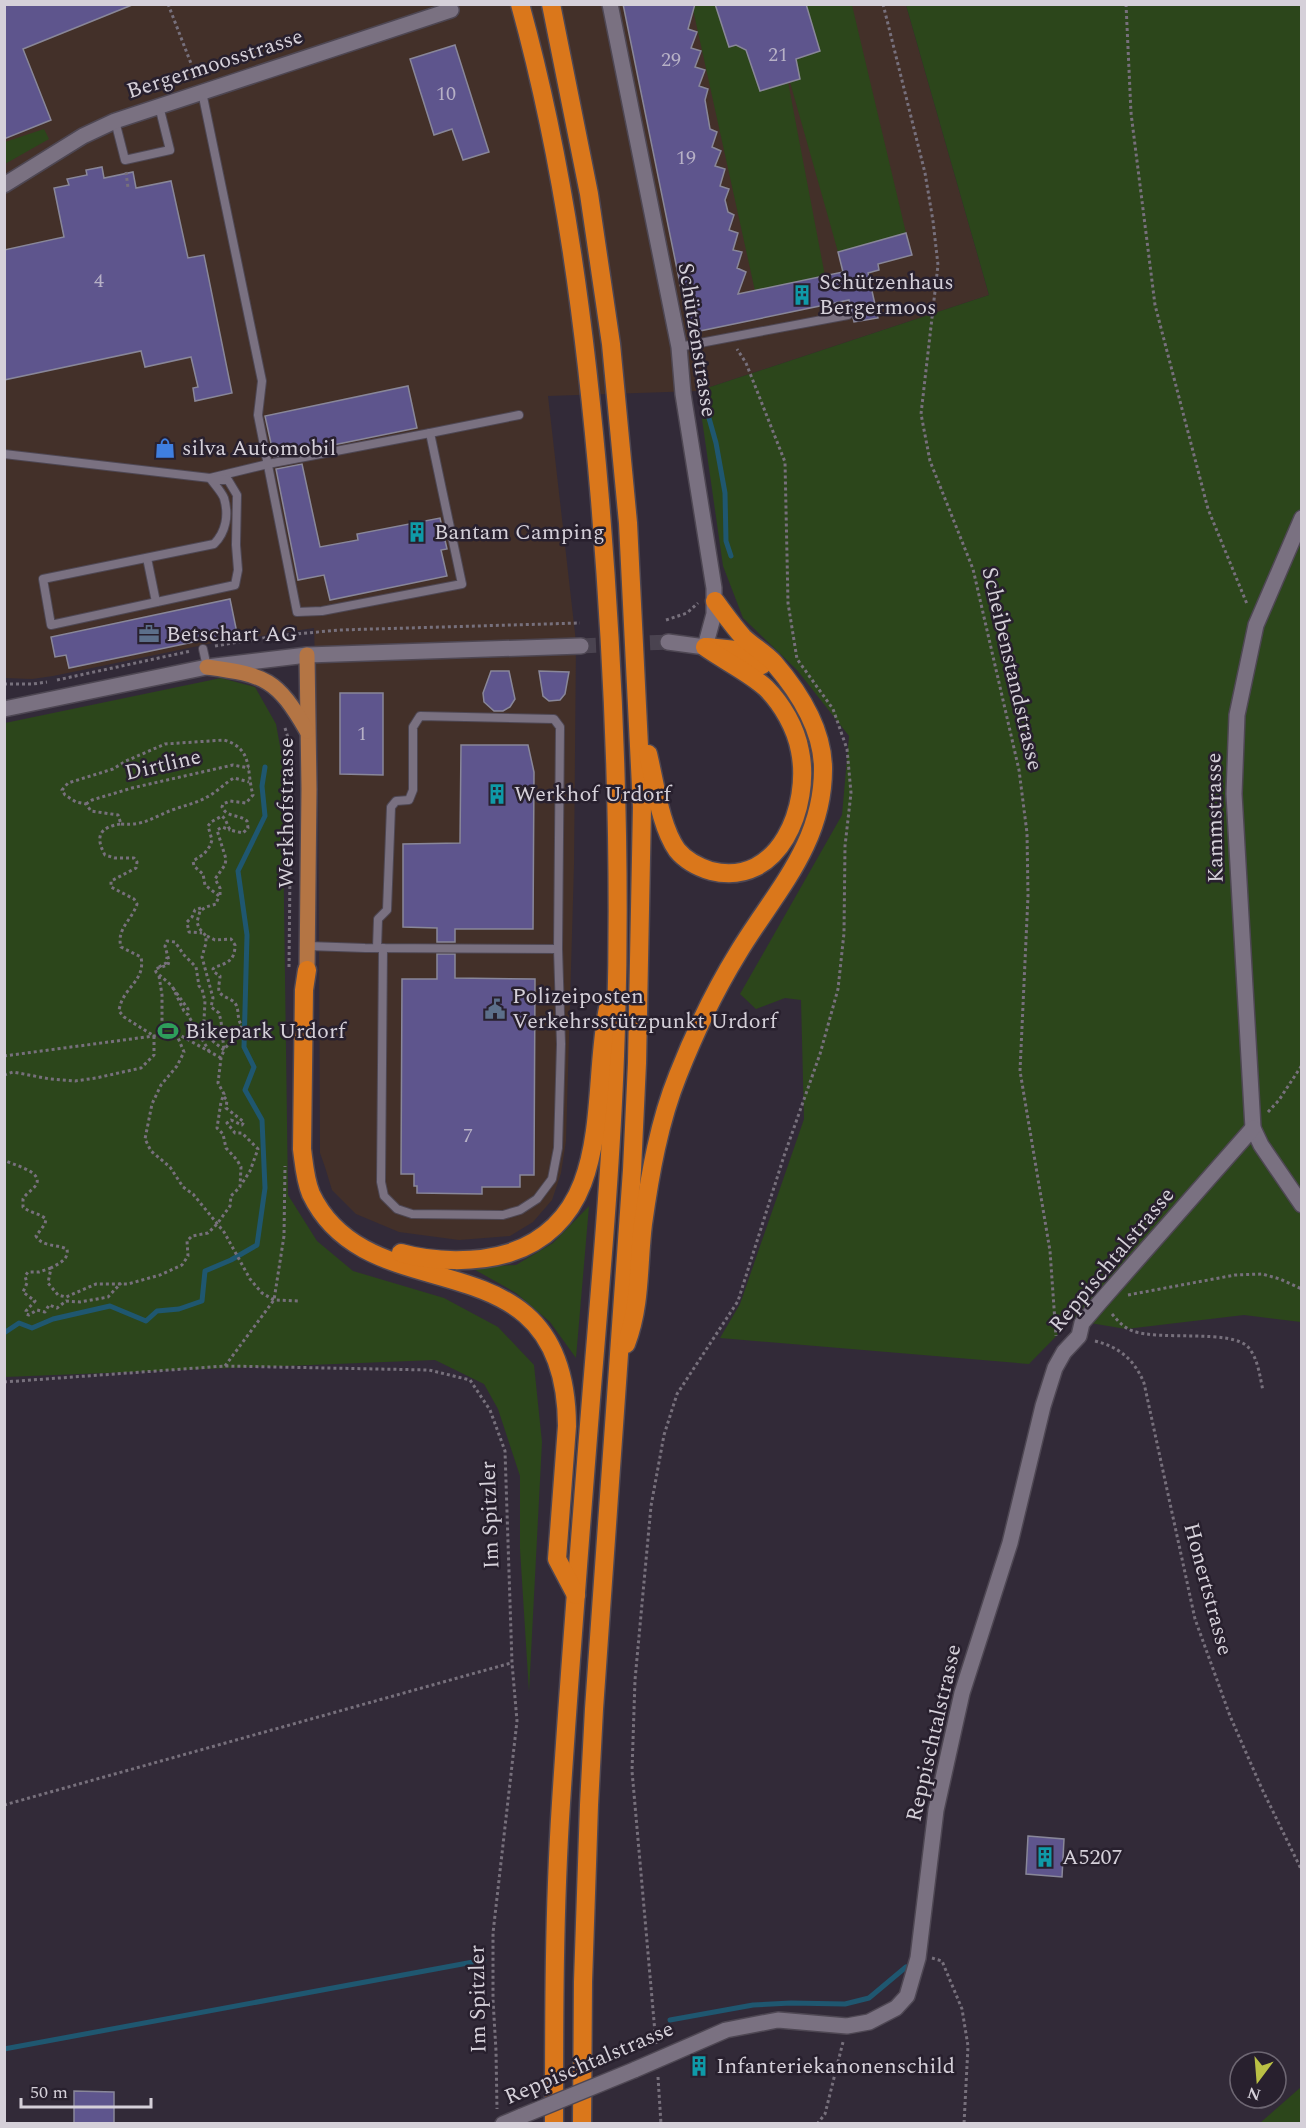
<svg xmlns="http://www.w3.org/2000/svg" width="1306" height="2128" font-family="Spectral,serif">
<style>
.industrial{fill:#433029}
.green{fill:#2c461b}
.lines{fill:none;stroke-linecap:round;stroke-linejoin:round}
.stream{stroke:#1f5770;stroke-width:5}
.building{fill:#5e558d;stroke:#898799;stroke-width:1.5}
.secondary-tunnel{stroke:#4a4350;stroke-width:15;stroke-dasharray:15 8;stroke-linecap:butt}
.service-casing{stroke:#4e4753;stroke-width:10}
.minor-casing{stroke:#4e4753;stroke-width:18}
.secondary-casing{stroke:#4e4753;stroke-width:18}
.primary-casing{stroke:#4e4753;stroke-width:18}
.motorway-casing{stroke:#4e4753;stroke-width:21}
.path{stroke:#77707c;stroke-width:3;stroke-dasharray:3 3;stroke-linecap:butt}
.service{stroke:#7a7181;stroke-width:8}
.minor{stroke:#7a7181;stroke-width:15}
.secondary{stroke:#7a7181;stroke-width:15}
.primary{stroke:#b47544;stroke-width:15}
.motorway{stroke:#da771b;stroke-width:18}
.minor-bridge-casing{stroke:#4e4753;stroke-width:18;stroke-linecap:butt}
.minor-bridge{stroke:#7a7181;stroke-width:15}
.labels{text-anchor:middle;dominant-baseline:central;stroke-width:5;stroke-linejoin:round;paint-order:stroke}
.number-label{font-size:20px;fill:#b7b1c6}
.street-label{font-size:22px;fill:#d5d0d9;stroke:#28202e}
.poi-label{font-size:22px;fill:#d5d0d9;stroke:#28202e;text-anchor:start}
</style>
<rect width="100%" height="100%" fill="#322a38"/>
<path class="industrial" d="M4,5H906L989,295L698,391L548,396L576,642L574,865L566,1141L561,1173L552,1200L533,1222L510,1236L459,1240L399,1232L356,1214L332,1190L325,1167L320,1153L318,758L314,628L213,643L53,676L32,679L5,678Z"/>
<g class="green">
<path d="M692,5H852L906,233L838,252L784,61L825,276L755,291Z"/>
<path d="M906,5H1301V1322L1244,1315L1126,1329L1072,1320L1029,1364L720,1338L740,1304L804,1119L801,1000L785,998L756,1009L740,994L842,815L849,736L797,670L743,618L723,566L698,391L989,295Z"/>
<path d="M44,129L49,139L5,164V142Z"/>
<path d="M221,678L255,687L276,724L282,757L288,1195L317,1241L353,1271L444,1298L498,1327L534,1365L542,1442L529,1692L520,1549V1476L498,1409L484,1384L435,1360L5,1377V723Z"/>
<path d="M589,1206L576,1358L550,1322L516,1293L470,1267L516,1265L553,1243Z"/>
<path d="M1301,2087V2123H1260Z"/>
</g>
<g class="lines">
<g class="stream">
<path d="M707,399V411L716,443L725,493L726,541L731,556"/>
<path d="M4,1333L19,1323L32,1328L53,1319L110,1306L146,1321L157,1311L179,1309L202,1301L205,1271L231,1260L257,1245L265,1188L262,1120L245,1090L254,1067L244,1047L247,935L238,871L265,816L262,786L265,767"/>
<path d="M670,2020L753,2005L791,2003L845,2004L869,1998L906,1967"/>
<path d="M4,2049L484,1960"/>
</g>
</g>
<g class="building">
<path d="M4,4L132,5L23,49L51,120L4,139Z"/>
<path d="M623,4H695L688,29L697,32L691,48L701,51L695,67L705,70L699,86L708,89L705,100L710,129L717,132L712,147L721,151L715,166L725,169L720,186L729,189L725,200L728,212L734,215L729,230L738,233L733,250L742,252L737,268L746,272L738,294L843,272L838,252L906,233L912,255L878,264L879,270L868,273L878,318L854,322L849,300L690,333Z"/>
<path d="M715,4H806L820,51L796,59L800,79L760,91L746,50L736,45L729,47Z"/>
<path d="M455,45L489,152L463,160L452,129L434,135L410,59Z"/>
<path d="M102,167L104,178L133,172L136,188L171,181L188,258L204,255L232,393L195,401L193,388L198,387L191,357L145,367L141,351L4,380V250L64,237L54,188L69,185L67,179L87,175L86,170Z"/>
<path d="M408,386L417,428L274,457L265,416Z"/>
<path d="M302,464L320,547L358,540L357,534L440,518L447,549L441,550L447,576L330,600L324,575L298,580L276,469Z"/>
<path d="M230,599L237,633L69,668L66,655L55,657L51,637Z"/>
<path d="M491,671H509L515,699L510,707L503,711H494L484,702L483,693Z"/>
<path d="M539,671L569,672L565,694L560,700L549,701L543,696Z"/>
<path d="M340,693H383V775L340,774Z"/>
<path d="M461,745H528L534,772L533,929H455V942H437V928L403,927V844L460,843Z"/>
<path d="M437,954H455V978L535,979L534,1175H520V1187H482V1194L417,1193V1186H414V1174H401L402,979H437Z"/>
<path d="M1028,1836L1064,1839L1062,1877L1026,1874Z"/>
<path d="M74,2091L114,2092V2124H74Z"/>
</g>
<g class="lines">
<path class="secondary-tunnel" d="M581,646L668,642"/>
<g class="service-casing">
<g id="service">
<path d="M202,92L262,381L258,415L297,612L322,611L462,584L430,433L519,415"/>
<path d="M115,121L125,160L170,150L159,106"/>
<path d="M679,347L848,315"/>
<path d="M4,454L210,478L268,464L430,433"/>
<path d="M210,478L228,480L237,495L236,545L238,570L235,585L51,625L43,579L214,544C226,532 229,515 224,498C221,491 214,484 210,478Z"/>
<path d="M147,558L156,602"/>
<path d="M203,649L207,667"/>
<path d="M308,946L365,948L558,949"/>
<path d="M377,948L378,919L387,910L391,807L396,801L409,800L413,790V727L420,716L554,719L560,727L558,949L561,1044L558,1148L552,1179L537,1199L520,1210L503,1215L412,1214L397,1209L384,1196L381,1182L383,948"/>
</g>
</g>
<g class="minor-casing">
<g id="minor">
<path d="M610,4L679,347L683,394L714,588V614L705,647"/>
<path d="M4,185L83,136L115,121L451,10"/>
<path d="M1302,518L1256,625L1237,715L1234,794L1253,1128L1261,1145L1302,1205"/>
<path d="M634,2070L726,2030L778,2020L847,2026L869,2022L896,2008L907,1996L918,1958L936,1810L962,1693L1010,1543L1043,1406L1055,1368L1064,1352L1079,1336L1082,1323L1100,1302L1253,1128"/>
<path d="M503,2124L522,2116"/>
</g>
</g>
<g class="secondary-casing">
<g id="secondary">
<path d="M668,642L705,647"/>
<path d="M4,709L207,667L307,655L581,646"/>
</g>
</g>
<g class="primary-casing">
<g id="primary">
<path d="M307,655L309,789L307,970"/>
<path d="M207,667C266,675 277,679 307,731"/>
</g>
</g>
<g class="motorway-casing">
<g id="motorway">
<path d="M520,4C565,167 586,333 600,500C615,685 622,870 615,1056C611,1166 601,1277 592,1387C581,1525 570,1664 561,1803C554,1910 554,2016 554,2124"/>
<path d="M551,4L589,194L611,344L628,523L642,807L637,1063L632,1170L594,1709L589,1805L583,1982L582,2124"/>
<path d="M707,647L736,650L762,665"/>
<path d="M648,754C655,782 660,826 677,850C686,861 698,867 711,871C780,888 811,805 800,751C796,728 782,704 766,688C750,673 723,660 705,647"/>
<path d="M307,970L304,990L302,1149C304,1164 305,1180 311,1194C370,1318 566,1228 567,1426L557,1559L576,1595"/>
<path d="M401,1253C433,1262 477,1263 509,1253C616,1218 590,1094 608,1008"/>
<path d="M626,1344C641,1305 638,1265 643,1224C650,1174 659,1122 678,1075C695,1032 714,992 738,953C774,893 824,844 823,767C822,728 799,692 774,663C765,653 752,646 743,637C733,626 724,613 715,601"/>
</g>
</g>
<g class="path">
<path d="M168,4L197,79"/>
<path d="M883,4L925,173L933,221L938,265L921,414L930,461L973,569L1019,770L1027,833L1028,896L1020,1071L1050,1251L1056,1336"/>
<path d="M1126,4L1131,113L1155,305L1208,509L1247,604"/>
<path d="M126,172L128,188"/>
<path d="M858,312L881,305H934"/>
<path d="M666,620L687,613L698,603"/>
<path d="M275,636L276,643"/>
<path d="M215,646L275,636L339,630L580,623"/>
<path d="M57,680L191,651"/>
<path d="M4,684H33L47,682"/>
<path d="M285,728L290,744L291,760"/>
<path d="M86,804L92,800L132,788L233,765L249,768"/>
<path d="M121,824C146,826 154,816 175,809C186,805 197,803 207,797C217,792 225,783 234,778L249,782"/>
<path d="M220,895V888L215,879L225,865L226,859L217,830L222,827L230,830"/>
<path d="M201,908L195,910L192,917L187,922L189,932L202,933"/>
<path d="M207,936L215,940L231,939L235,945C235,960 228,963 215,967L213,969L214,972L220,976C220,980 218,987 219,991C221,997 231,998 235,1003C240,1010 236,1018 242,1026L224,1050L209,1038L206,1034L204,1020L205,1001L202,989L199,986L196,967L184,955L175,942L167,941L165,946L169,961L168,965L155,969L156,972L172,986L184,1011L188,1015L209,1051"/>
<path d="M159,967L166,963L167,957"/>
<path d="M289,967L291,773"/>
<path d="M159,976L162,995V1035"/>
<path d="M173,988L188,1009V1015"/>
<path d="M176,1033L184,1052L177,1066L161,1085L152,1104L145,1139L151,1151L170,1167L183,1187L193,1194L224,1232L250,1279L262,1293L274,1300L299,1301"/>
<path d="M4,1056L176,1033L221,1058"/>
<path d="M4,1075L13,1072L50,1079L75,1081L96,1078L141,1068L154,1055V1036L124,1017L119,1011C122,987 146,982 141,957L121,947C116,929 132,920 137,904L134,899L111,887V881L136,868L137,862L134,858H115L105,855C95,837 99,827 121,824L118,815L91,811L86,804L76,802L65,795L62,790L68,783L113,769L126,761L165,744L224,740C254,749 246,771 253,795L246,803L230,801L223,804L222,807C227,818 239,814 247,821L248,828L243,833L230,830L225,819L222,816L211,822L208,826L212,840L210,846L204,854L193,861L194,866L203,874L205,885L219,896L216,904L206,907L200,911L197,922L199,928L206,936V943L202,957L213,998L211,1007L219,1013L221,1021L224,1050L221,1058L218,1083L224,1094L221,1102L217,1128L223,1134L226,1148L237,1160L241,1167L240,1187L231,1196L230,1206L217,1224L208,1233L192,1236L187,1241L188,1256L182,1265L160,1275L128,1284H96L66,1297L58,1295L48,1283L51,1268C59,1263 69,1260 67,1249C56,1244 42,1247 36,1236L45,1224L46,1219C39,1213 30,1213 23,1207V1199C26,1193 33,1190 36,1185C44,1171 12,1165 4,1160"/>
<path d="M224,1097L227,1100L226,1108L244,1122L242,1125L231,1120L227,1123L235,1133H242L258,1149L250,1171L241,1185"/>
<path d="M1268,1112L1279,1100L1302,1065"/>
<path d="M51,1268L39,1272H28L25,1276L27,1283L23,1292L35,1301L26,1311V1314L29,1315L37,1310L45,1312L49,1305L57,1308L66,1301L80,1302L108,1297L121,1283"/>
<path d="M1128,1295L1235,1275L1262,1274L1280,1279L1302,1289"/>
<path d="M1112,1314C1118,1321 1124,1328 1133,1331C1160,1341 1231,1329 1248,1347C1258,1358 1260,1377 1263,1391"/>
<path d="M1095,1341C1119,1347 1134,1359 1144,1383L1195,1619L1230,1716L1262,1789L1302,1871"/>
<path d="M225,1366L274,1300L284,1236L285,1166"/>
<path d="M4,1382L225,1366L429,1370L470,1380L490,1410L505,1451L512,1663L517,1721L493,1933V2000L496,2051L497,2109"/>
<path d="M4,1805L511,1663"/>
<path d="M932,1958L942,1961L962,2009L968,2046L964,2124"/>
<path d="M656,2044L632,1771L635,1680L651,1506L664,1435L677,1394L738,1301L784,1156L820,1054L838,989L844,933L845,846L851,793L847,749L833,709L797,659L788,603L785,462L746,363L737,349"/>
<path d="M658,2077L661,2124"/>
<path d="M817,2124L825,2114L843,2042"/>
</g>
<use href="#service" class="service"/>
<use href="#minor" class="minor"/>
<use href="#secondary" class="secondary"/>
<use href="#primary" class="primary"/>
<use href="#motorway" class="motorway"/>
<g class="minor-bridge-casing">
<path id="minor-bridge" d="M522,2116L634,2070"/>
</g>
<use href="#minor-bridge" class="minor-bridge"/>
</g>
<defs>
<g id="building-bare" transform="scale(1.62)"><path d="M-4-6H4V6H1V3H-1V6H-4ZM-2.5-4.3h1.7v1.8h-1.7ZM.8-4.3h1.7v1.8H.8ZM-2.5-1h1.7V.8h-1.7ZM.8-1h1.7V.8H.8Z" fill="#0f9aa8" stroke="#28202e" stroke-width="2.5" paint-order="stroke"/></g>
<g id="shop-bare" transform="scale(1.62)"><path d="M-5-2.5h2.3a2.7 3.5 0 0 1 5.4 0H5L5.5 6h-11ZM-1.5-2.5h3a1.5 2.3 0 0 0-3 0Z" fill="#3f7fe0" stroke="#28202e" stroke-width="2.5" paint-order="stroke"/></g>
<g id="office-bare" transform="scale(1.62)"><path d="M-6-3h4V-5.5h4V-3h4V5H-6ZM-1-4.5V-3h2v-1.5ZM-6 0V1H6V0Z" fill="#5c6f8a" stroke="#28202e" stroke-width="2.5" paint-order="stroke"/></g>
<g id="civic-bare" transform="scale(1.62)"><path d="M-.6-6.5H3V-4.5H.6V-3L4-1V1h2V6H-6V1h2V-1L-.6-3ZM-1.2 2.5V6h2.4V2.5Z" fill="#5c6f8a" stroke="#28202e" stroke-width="2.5" paint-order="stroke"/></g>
<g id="stadium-bare" transform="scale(1.62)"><path d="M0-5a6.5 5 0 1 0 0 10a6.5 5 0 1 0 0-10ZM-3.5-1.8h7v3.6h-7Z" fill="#2e9e5b" stroke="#28202e" stroke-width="2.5" paint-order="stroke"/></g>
</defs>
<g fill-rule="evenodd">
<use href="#building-bare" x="802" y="295"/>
<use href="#shop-bare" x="165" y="448"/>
<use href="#building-bare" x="417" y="532"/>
<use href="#office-bare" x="149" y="634"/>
<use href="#building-bare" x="497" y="794"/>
<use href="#civic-bare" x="495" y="1009"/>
<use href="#stadium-bare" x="168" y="1031"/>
<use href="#building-bare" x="1045" y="1857"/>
<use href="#building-bare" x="699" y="2066"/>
</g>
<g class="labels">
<g class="number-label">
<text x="778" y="55">21</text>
<text x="671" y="60">29</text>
<text x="446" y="94">10</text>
<text x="686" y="158">19</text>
<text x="99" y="281">4</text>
<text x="362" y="734">1</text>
<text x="468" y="1136">7</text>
</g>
<g class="street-label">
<text transform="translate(215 64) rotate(-18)">Bergermoosstrasse</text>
<text transform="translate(697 340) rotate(81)">Schützenstrasse</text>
<text transform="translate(1012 669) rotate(77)">Scheibenstandstrasse</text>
<text transform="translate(163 765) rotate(-13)">Dirtline</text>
<text transform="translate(286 813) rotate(-90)">Werkhofstrasse</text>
<text transform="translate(1215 818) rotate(-91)">Kammstrasse</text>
<text transform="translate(1112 1260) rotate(-50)">Reppischtalstrasse</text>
<text transform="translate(490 1515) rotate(-92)">Im Spitzler</text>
<text transform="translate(1208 1589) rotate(75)">Honertstrasse</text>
<text transform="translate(934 1733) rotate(-77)">Reppischtalstrasse</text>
<text transform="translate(478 1999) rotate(-91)">Im Spitzler</text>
<text transform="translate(589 2063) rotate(-23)">Reppischtalstrasse</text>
</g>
<g class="poi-label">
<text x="819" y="282">Schützenhaus<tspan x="819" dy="25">Bergermoos</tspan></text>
<text x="182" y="448">silva Automobil</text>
<text x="434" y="532">Bantam Camping</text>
<text x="166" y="634">Betschart AG</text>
<text x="514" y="794">Werkhof Urdorf</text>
<text x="512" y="996">Polizeiposten<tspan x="512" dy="25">Verkehrsstützpunkt Urdorf</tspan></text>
<text x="185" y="1031">Bikepark Urdorf</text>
<text x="1062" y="1857">A5207</text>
<text x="716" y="2066">Infanteriekanonenschild</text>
</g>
</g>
<rect width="1306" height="2128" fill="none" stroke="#d5d0d9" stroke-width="12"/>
<g transform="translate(1258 2080) rotate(196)"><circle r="28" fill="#28202e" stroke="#6d6672" stroke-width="1.5"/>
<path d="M0-4.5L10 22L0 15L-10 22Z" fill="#bac045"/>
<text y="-9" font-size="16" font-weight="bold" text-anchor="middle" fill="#d5d0d9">N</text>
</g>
<path d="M21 2098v9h130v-9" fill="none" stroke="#d5d0d9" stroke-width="3"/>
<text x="30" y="2098" font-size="18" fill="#d5d0d9" stroke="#28202e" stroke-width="4.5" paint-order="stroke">50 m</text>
</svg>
